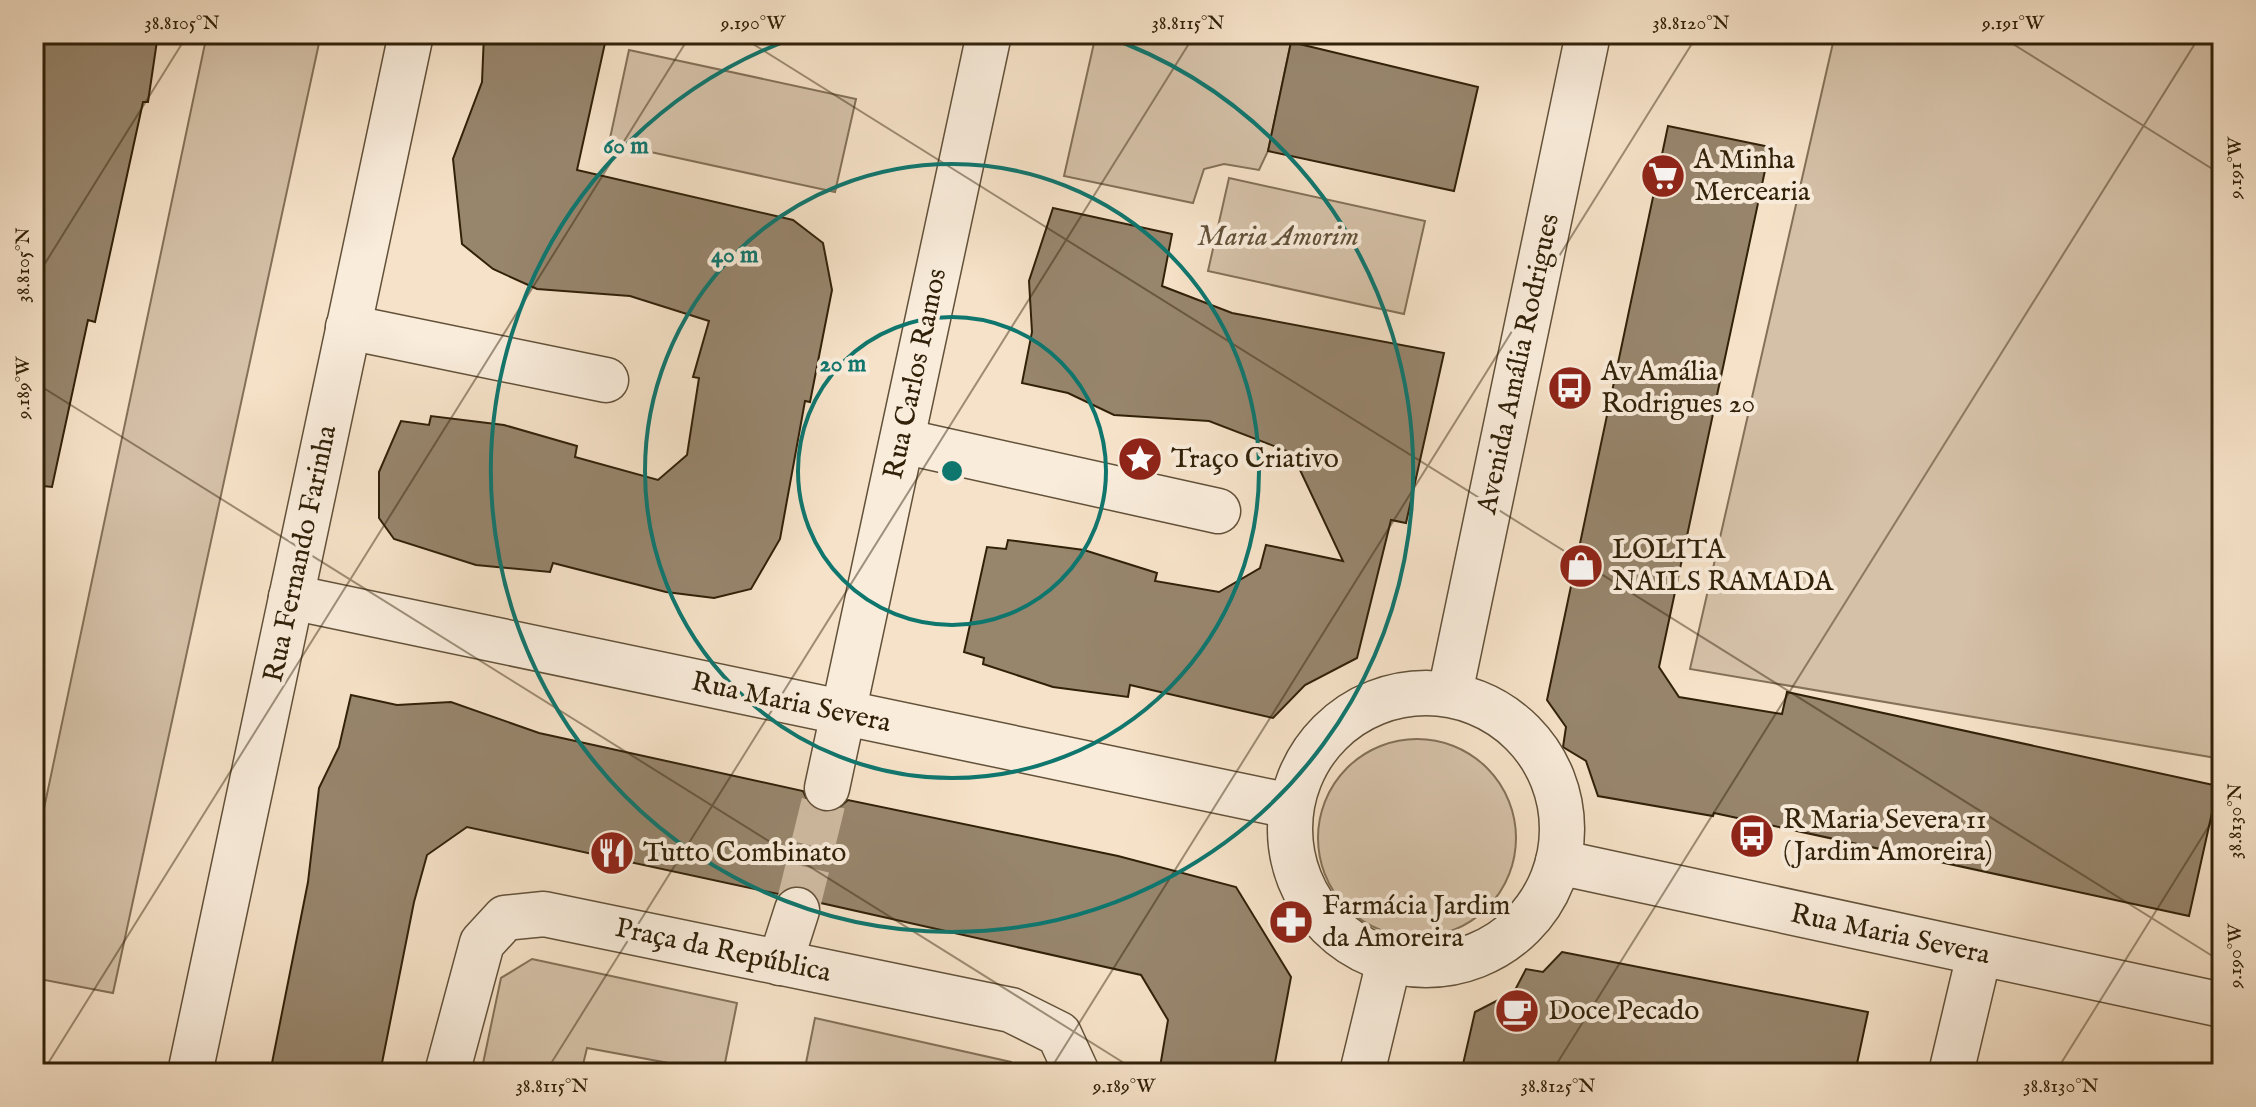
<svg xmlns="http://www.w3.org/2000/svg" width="2256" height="1107" font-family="'IM FELL English',serif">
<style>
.green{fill:#d5c1a8;stroke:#837158;stroke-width:2}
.building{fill:#97856c;stroke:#312109;stroke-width:2}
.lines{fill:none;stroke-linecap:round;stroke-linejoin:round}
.minor-tunnel{stroke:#cfbba2;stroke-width:44;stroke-dasharray:44 22;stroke-linecap:butt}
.minor-casing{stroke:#625139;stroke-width:47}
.minor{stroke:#f9ecdb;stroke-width:44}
.ticks{fill:none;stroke:#312109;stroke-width:2;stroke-opacity:0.45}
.ring{fill:none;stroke:#0f766e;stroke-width:4}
.labels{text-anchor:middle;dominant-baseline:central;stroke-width:8;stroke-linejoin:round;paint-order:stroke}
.poi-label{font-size:28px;fill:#312109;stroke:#f9ecdb;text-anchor:start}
.park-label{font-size:28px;font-style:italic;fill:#625139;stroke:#f9ecdb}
.street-label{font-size:28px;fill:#312109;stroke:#f9ecdb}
.centre{fill:#0f766e;stroke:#f9ecdb;stroke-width:4}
.ring-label{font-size:24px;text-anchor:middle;font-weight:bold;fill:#0f766e;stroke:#f9ecdb;stroke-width:8;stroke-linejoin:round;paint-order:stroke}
.neatline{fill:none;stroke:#312109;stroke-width:3}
.ticks-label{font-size:20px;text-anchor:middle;fill:#312109}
</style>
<rect width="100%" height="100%" fill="#f6e2c8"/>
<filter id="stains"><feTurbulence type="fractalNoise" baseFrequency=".0025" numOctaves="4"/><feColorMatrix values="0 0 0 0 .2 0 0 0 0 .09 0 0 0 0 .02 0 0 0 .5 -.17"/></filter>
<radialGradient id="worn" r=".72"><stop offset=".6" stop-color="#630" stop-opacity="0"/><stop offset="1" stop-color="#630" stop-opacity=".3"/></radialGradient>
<g class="green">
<path d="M207,34H321L113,993L34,978V856Z"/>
<path d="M1096,34H1247L1291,42L1268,151L1259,170L1224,164L1204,169L1193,203L1064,176Z"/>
<path d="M1835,34H2222V759L1690,669Z"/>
<path d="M629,50L856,99L835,192L609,143Z"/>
<path d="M1229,178L1425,221L1404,314L1208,271Z"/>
<circle cx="1417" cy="838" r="99"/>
<path d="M532,959L737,1003L723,1073L587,1048L581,1073H481L501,978Z"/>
<path d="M815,1018L1011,1062L1020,1073H804Z"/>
</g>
<g class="building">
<path d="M34,34H158L148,102H143L95,322L88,320L52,487L34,485Z"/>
<path d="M484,34H607L577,170L793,220L823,243L832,290L810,402L805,401L780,539L751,589L714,598L666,592L553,563L550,572L476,565L394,539L379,518V472L401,421L429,425L431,416L504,425L577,446L575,457L658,480L687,455L699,378L693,377L709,321L630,296L537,289L493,269L462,244L453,159L482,82Z"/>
<path d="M1291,42L1478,87L1454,191L1268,151Z"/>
<path d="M1668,126L1770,147L1659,667L1679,697L1782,714L1787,692L2218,786L2189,916L1714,813L1713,816L1598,796L1586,761L1563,747L1566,727L1547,700Z"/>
<path d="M1053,208L1172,234L1162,286L1232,313L1444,353L1406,523L1391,520L1357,658L1305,685L1273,718L1130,685L1128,697L1053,687L983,664L984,658L964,652L987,547L1006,549L1008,540L1084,550L1157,573L1155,581L1219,592L1260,568L1266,545L1343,561L1292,453L1209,421L1114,415L1068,393L1022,383L1032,332L1029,281Z"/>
<path d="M351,695L397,705L451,702L539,733L803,791L810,806L821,812L835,811L848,800L1118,856L1236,887L1291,977L1273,1073H1159L1168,1020L1141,975L821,903L815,893L804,886H791L778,894L467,827L427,855L414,902L380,1073H270L308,882L319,788L339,747Z"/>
<path d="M1562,952L1868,1012L1855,1073H1461L1475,1012L1514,992L1526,969L1543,972Z"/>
</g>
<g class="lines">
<path class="minor-tunnel" d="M797,910L827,788"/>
<g class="minor-casing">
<g id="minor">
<path d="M348,327L606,380"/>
<path d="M902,441L1218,511"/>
<path d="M291,597L1290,806"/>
<circle cx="1426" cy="829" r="136"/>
<path d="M1450,693L1588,34"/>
<path d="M827,788L989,34"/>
<path d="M1558,862L2222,1005"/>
<path d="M780,963L797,910"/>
<path d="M190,1073L411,34"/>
<path d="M447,1073L482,943L505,918L544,914L1011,1010L1059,1034L1077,1073"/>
<path d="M1362,1073L1389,961"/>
<path d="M1951,1073L1979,955"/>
</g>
</g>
<use href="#minor" class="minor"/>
</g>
<path class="ticks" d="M737,34L2222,962M1997,34L2222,175M34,281L188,34M34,382L1140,1073M42,1073L691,34M545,1073L1195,34M1048,1073L1698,34M1551,1073L2201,34M2055,1073L2222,805"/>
<g class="ring">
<circle cx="952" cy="471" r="154"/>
<circle cx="952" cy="471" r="307"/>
<path d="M1102 35A461 461 0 1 1 802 35"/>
</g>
<defs>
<g id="supermarket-disc" transform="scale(2.3)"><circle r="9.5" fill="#8f2418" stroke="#f9ecdb"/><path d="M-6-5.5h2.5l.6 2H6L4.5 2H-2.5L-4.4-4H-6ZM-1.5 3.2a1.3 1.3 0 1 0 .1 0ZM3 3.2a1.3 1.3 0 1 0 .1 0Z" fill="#fff"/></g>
<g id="bus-disc" transform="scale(2.3)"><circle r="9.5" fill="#8f2418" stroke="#f9ecdb"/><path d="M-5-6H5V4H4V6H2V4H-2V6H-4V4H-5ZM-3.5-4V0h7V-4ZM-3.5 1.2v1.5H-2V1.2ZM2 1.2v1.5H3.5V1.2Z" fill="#fff"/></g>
<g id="sight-disc" transform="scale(2.3)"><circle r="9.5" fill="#8f2418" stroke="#f9ecdb"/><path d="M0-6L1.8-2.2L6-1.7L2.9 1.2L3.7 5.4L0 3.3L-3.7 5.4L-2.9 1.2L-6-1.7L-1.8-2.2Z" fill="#fff"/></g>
<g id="shop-disc" transform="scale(2.3)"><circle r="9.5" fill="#8f2418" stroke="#f9ecdb"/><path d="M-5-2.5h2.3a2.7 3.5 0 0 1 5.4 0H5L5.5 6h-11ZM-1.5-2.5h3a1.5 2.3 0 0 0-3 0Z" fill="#fff"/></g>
<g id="restaurant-disc" transform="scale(2.3)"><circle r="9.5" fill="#8f2418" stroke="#f9ecdb"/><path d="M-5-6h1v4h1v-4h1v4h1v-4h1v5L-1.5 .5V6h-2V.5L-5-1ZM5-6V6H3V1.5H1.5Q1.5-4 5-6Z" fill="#fff"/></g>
<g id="pharmacy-disc" transform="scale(2.3)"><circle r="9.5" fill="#8f2418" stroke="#f9ecdb"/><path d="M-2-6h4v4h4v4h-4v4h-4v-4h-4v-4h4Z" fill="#fff"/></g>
<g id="cafe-disc" transform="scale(2.3)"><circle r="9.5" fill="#8f2418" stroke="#f9ecdb"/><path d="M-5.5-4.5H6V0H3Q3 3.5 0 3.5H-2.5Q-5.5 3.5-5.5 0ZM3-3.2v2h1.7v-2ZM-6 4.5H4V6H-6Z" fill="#fff"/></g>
</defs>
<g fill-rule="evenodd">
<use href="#supermarket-disc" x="1663" y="176"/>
<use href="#bus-disc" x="1570" y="388"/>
<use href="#sight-disc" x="1140" y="459"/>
<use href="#shop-disc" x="1581" y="566"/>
<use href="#bus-disc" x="1752" y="836"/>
<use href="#restaurant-disc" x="612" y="853"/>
<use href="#pharmacy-disc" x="1291" y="922"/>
<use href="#cafe-disc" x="1517" y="1011"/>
</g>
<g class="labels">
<g class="poi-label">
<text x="1694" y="160">A Minha<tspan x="1694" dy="32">Mercearia</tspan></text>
<text x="1601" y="372">Av Amália<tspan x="1601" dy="32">Rodrigues 20</tspan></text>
<text x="1171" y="459">Traço Criativo</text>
<text x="1612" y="550">LOLITA<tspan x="1612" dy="32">NAILS RAMADA</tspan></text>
<text x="1783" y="820">R Maria Severa 11<tspan x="1783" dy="32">(Jardim Amoreira)</tspan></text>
<text x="643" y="853">Tutto Combinato</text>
<text x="1322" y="906">Farmácia Jardim<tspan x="1322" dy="32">da Amoreira</tspan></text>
<text x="1548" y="1011">Doce Pecado</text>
</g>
<g class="park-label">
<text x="1278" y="237">Maria Amorim</text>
</g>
<g class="street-label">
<text transform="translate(1519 364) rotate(-78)">Avenida Amália Rodrigues</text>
<text transform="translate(916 374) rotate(-78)">Rua Carlos Ramos</text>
<text transform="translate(301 554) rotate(-78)">Rua Fernando Farinha</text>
<text transform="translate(791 703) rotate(12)">Rua Maria Severa</text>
<text transform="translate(1890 935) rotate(12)">Rua Maria Severa</text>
<text transform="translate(723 951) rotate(12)">Praça da República</text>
</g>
</g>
<circle cx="952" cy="471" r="12" class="centre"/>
<g class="ring-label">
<text x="626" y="153">60 m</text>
<text x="735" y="262">40 m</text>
<text x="843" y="371">20 m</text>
</g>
<rect width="2256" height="1107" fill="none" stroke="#f6e2c8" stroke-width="88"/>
<rect x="44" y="44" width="2168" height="1019" class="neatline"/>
<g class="ticks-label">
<text x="182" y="29">38.8105°N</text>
<text x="753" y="29">9.190°W</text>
<text x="1188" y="29">38.8115°N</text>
<text x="1691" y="29">38.8120°N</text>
<text x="2013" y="29">9.191°W</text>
<text transform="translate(2234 168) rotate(-90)" y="7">9.191°W</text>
<text transform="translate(22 265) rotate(-90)" y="7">38.8105°N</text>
<text transform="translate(22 388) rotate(-90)" y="7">9.189°W</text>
<text transform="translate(2234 821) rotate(-90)" y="7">38.8130°N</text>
<text transform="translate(2234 956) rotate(-90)" y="7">9.190°W</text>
<text x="552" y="1092">38.8115°N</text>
<text x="1124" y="1092">9.189°W</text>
<text x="1558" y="1092">38.8125°N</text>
<text x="2061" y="1092">38.8130°N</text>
</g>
<rect width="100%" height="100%" filter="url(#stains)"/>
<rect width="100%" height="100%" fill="url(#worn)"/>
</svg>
